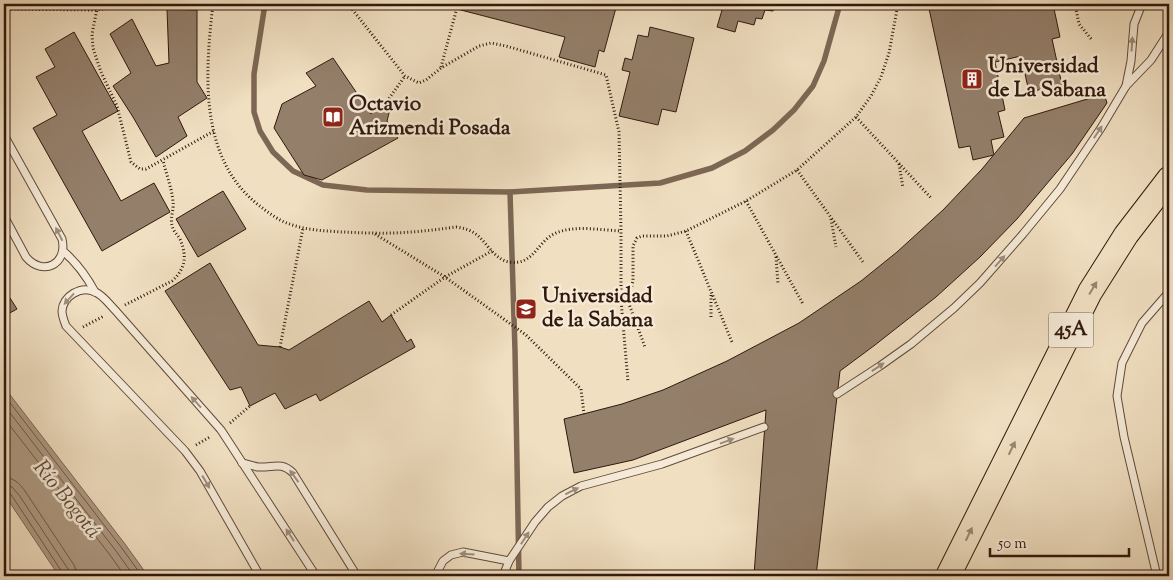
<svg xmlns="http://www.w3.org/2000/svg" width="1173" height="580" font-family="'Sorts Mill Goudy',serif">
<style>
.water{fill:#af9b84;stroke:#7d6754}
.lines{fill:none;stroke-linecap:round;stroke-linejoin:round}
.shore{stroke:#705a48;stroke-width:1}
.stream{stroke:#7d6754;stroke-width:5.5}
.building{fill:#947f6b;stroke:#31180d}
.service-casing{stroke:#614a3a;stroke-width:9}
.trunk-casing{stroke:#31180d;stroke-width:26}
.path{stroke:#31180d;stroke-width:3;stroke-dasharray:1 2.5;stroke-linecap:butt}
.service{stroke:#f5ead7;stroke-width:7}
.trunk{stroke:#f0dfc1;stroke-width:24}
.oneway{fill:#9d8c7c}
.oneway2{fill:#9a8570}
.labels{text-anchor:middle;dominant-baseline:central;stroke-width:5;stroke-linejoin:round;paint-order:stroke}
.shield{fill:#f5ead7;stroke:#6c574a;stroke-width:1}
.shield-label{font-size:20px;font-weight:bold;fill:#31180d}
.poi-label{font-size:21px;font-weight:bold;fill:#31180d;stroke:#f5ead7;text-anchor:start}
.water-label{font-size:22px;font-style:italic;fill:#634c3d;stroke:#f5ead7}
</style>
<rect width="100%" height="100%" fill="#f0dfc1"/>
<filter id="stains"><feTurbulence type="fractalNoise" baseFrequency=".004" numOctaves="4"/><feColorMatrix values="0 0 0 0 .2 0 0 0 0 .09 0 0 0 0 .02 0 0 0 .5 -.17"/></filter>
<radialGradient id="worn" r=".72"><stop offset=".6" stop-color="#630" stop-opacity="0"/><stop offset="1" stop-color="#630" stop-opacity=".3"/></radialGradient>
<path class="water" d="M4,387L125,544L148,576H59L4,494Z"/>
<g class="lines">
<g class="shore">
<path d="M4,395L121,547L142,576"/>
<path d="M4,405L116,551L134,576"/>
<path d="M4,418L110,555L125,576"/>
<path d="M4,477C14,478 19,483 25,491L74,565L76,570L77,576"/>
<path d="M4,485L12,487L19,495L68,569L69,576"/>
<path d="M4,491L9,492L14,499L62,572L63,576"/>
</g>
<g class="stream">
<path d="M265,4L254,74V112L260,131L273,152L293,171L323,185L367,190L510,192L660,183L712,168L745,151L773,130L794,110L813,86L824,61L840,4"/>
<path d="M510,192L515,350L519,576"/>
</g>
</g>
<g class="building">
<path d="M459,4H617L604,52L599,50L595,67L559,57L565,37L457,9Z"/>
<path d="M712,4H775L773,11L765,10L762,19L756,18L754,25L738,21L735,32L717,27L722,10L711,7Z"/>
<path d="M928,4H1053L1060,37L1052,39L1062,85L1029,92L1021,56L995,62L1005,110L998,112L1004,137L991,140L994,155L973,160L970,146L959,148Z"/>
<path d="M167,9L197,10V82L207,98L178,117L187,136L156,157L133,117L113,86L131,73L110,34L132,19L156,66L169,63Z"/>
<path d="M650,27L694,38L676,112L662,109L658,125L619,116L630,72L622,70L625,58L632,60L638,35L648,37Z"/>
<path d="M74,32L118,111L82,131L121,201L154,183L170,212L102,251L33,128L57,115L36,77L55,67L45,49Z"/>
<path d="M333,58L371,114L376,105L390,109L387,121L398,138L322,180L304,175L274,128L282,104L316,86L306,73Z"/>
<path d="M1104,94L1107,103L1072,154L1017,219L980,257L936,297L875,345L840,371L816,576L754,575L766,410L633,460L574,473L564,419L622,404L663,390L727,361L799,323L861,281L897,252L943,210L982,169L1024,118Z"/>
<path d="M223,191L246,229L198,257L176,219Z"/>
<path d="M210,263L258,345L280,347L289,350L369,301L382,322L391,315L407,342L411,339L415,347L320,401L316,394L285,409L275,393L250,406L241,387L230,390L165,291Z"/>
<path d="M10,298L17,309L8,314L4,307V302Z"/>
</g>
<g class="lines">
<g class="service-casing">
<g id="service">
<path d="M1126,86L1131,61L1134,24L1142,4"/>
<path d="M4,135L62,239C68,264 43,277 26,257L4,216"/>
<path d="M63,251C77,263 86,275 95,292"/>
<path d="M837,394L880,366L911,344L954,308L980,283L1023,234L1060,189L1101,128L1126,86L1151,60L1169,32"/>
<path d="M242,463C248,464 253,466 258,467C273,468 281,461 293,473L357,576"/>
<path d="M260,576L200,471L185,451L66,326C64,321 62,316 62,311C63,296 81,285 95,292C103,295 109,304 115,310L221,430L316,576"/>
<path d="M435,576L443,561L451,555L463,552L509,561"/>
<path d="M503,576L509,561L535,522L548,507L562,496L581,486L662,464L764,427"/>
<path d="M1157,576L1124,437L1117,396L1122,363L1142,323L1169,292"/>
</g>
</g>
<g class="trunk-casing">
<path id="trunk" d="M948,576L1090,292L1126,235L1169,179"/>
</g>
<g class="path">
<path d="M98,4L92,34L93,48L101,72L117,106L131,162L140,169H146L214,131"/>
<path d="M213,4C205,73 198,160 261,207C269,213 278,220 287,223C304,230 324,231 343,232C365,233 388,234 411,232C426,231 441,229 456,227C464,228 471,230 477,235C488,244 494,259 509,262C534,266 537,241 556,233C574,225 601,230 621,231"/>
<path d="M348,4L405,76L419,83L426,80L441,68L479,46L491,43L506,46L606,75L619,132L621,231V300L628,382"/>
<path d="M1075,4L1079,24L1092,40"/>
<path d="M4,9L97,10L135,4"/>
<path d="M441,67L458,4"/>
<path d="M4,98L7,105L4,112"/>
<path d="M383,107L405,76"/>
<path d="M856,117L932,199"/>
<path d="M899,164L903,188"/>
<path d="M797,170L863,262"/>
<path d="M746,201L803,304"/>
<path d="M831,219L836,247"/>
<path d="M686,231L732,342"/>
<path d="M375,234L445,277L526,335L581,389L584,414"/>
<path d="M776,257L778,284"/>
<path d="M711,295V319"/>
<path d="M626,296L645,347"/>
<path d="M621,300L626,296L631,289L633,281V246L637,238L642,236H667L686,231L746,201L797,170L856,117L871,96L881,77L889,53L898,4"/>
<path d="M125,305L172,281C186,268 187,256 180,239C177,234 173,231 172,225C170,218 174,210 173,202C172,188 166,174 163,160"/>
<path d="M391,315L445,277L492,251"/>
<path d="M83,327L104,316"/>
<path d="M280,347L303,228"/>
<path d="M230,423L250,406"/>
<path d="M196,445L210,437"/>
</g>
<use href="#service" class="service"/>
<use href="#trunk" class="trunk"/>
</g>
<defs><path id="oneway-solid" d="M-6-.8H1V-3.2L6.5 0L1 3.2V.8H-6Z" transform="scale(1.25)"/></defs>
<g class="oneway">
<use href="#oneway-solid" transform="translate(1132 44) rotate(-86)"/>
<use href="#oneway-solid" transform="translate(1098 132) rotate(-56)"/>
<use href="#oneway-solid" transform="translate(59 234) rotate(-117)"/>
<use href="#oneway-solid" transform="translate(1000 261) rotate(-48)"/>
<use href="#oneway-solid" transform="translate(69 299) rotate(132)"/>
<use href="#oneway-solid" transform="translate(878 367) rotate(-34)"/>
<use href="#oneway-solid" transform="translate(196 402) rotate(-132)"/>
<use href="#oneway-solid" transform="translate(727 441) rotate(-20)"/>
<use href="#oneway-solid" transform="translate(294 476) rotate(-126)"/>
<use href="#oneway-solid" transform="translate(206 482) rotate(60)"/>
<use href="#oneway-solid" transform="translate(572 491) rotate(-26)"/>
<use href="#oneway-solid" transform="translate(290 535) rotate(-123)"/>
<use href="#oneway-solid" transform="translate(525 538) rotate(-57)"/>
<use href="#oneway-solid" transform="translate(467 554) rotate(-176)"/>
</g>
<g class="oneway2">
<use href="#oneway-solid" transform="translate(1093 288) rotate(-59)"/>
<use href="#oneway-solid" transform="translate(1012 448) rotate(-64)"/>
<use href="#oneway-solid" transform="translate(969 534) rotate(-64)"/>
</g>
<defs>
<g id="building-square" transform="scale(1.125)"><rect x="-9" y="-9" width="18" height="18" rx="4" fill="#8f2418" stroke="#f5ead7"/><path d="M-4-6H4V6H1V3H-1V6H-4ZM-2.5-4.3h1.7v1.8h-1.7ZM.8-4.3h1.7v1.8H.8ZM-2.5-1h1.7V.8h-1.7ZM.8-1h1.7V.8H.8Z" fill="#fff"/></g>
<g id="library-square" transform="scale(1.125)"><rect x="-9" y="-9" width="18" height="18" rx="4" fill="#8f2418" stroke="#f5ead7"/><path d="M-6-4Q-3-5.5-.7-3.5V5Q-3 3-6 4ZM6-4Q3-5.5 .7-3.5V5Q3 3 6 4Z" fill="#fff"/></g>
<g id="university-square" transform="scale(1.125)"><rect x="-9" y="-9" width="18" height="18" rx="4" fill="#8f2418" stroke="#f5ead7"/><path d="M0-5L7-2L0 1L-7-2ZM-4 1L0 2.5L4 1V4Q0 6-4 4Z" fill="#fff"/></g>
</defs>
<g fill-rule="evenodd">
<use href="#building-square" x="972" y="79"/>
<use href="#library-square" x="333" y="117"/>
<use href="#university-square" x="526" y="309"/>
</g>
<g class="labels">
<rect class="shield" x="1048.5" y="312.5" width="45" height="35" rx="4"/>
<g class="shield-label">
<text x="1071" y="330">45A</text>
</g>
<g class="poi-label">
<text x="988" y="67">Universidad<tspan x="988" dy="24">de La Sabana</tspan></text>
<text x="349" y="105">Octavio<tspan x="349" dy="24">Arizmendi Posada</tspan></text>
<text x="542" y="297">Universidad<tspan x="542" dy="24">de la Sabana</tspan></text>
</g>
<g class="water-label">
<text transform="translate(66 500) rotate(51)">Río Bogotá</text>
</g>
</g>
<rect width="1173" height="580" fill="none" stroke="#f0dfc1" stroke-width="20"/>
<rect x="5" y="5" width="1163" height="570" fill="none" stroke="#31180d" stroke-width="2.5"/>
<rect x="10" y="10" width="1153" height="560" fill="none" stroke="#31180d"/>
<path d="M990 548v8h139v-8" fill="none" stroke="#31180d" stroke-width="2.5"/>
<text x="998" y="548" font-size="15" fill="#31180d" stroke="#f5ead7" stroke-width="4" paint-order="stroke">50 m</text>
<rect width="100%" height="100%" filter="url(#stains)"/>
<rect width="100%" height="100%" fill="url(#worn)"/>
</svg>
